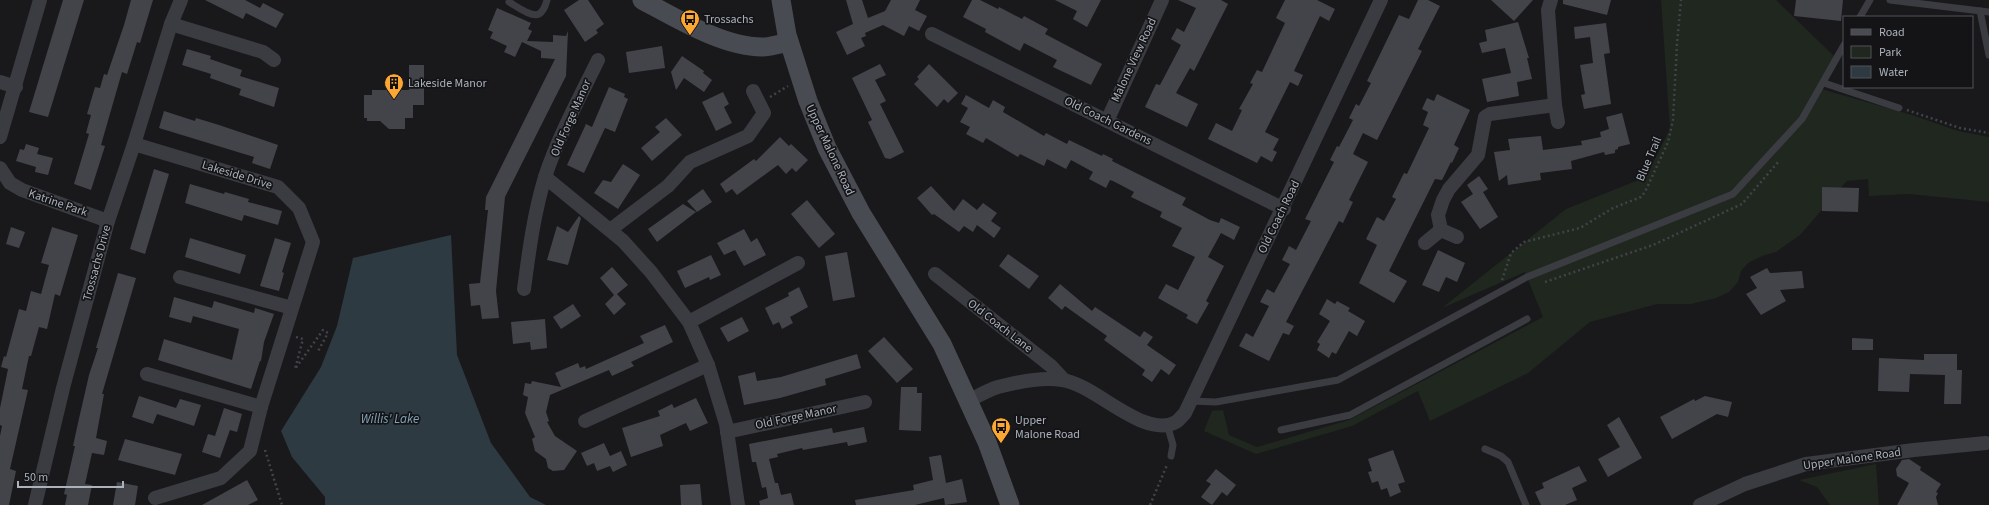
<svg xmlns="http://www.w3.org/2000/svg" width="1989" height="505" font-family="'Source Sans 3',sans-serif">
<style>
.green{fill:#1f271f}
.water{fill:#2e3a41}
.building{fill:#434449}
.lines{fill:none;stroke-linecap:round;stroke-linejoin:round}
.path{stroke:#404348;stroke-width:2.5;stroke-dasharray:2 3;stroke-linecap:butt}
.lane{stroke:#3a3c41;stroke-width:7}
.street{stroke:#3a3c41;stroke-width:14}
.secondary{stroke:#484b51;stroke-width:19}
.labels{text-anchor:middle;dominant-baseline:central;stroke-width:3.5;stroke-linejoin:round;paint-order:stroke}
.poi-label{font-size:12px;fill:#abb2bc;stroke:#141417;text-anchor:start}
.street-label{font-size:12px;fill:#abb2bc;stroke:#141417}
.water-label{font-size:13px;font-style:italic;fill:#81a3b8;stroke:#141417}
</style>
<rect width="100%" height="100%" fill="#19191c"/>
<g class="green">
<path d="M1661,0H1776L1836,58L1821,89L1912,115L1958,131L1989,137V202L1909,194L1869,196L1868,179L1847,181L1800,235L1776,252L1762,256L1748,263L1741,271L1738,282L1729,292L1716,298L1691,304H1657L1590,322L1528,373L1430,421L1418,391L1352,426L1256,454L1204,431L1212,411L1223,410L1229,435L1257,447L1349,420L1543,317L1525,272L1442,308L1566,209L1646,177L1670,129Z"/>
<path d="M1876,464L1879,505H1830L1817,487L1799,480Z"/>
</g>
<path class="water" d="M451,235L457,355L491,443L530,497L546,505H325V497L292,457L281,431L321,367L337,326L353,258Z"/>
<g class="building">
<path d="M63,0H84L48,117L29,112Z"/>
<path d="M131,0H153L140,43L137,42L127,74L122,72L101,145L105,146L91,190L74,184L89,134L86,133L91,115L87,114L95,87L100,88L104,74L107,75L124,25Z"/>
<path d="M205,0H245L260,8L263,3L284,14L276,28L246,13L243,19Z"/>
<path d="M579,0H588L604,24L596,30L598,33L585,42L564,10Z"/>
<path d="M846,0H862L868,18L885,11L891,0H920L915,10L927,16L919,31L909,26L904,36L883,25L865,33L866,36L861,38L865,46L847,55L836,32L853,24Z"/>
<path d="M972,0H980L998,9L999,7L1022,19L1024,16L1048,29L1045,34L1102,64L1091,85L1053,67L1057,60L1024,43L1020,51L985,32L986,29L963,17Z"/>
<path d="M1055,0H1101L1087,27L1073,19L1077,11Z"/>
<path d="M1178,0H1221L1228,4L1194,71L1190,68L1176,93L1198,104L1187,127L1145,107L1156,84L1160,85L1181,45L1171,39L1177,28L1184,32L1196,8Z"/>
<path d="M1285,0H1317L1335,9L1329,21L1320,16L1294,71L1303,75L1298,86L1290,82L1265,132L1279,139L1273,150L1277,152L1272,162L1261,156L1257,163L1208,139L1216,123L1232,131L1242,110L1239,109L1253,84L1250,83L1257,70L1262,72L1285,23L1276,18Z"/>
<path d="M1418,0H1428L1440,6L1418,49L1422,51L1377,140L1363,133L1353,154L1368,162L1349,200L1353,202L1343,223L1339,221L1286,322L1294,326L1289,335L1283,333L1269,361L1239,346L1246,333L1253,337L1269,306L1260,302L1267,289L1274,293L1290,264L1282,260L1289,246L1296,250L1311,221L1305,219L1334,162L1330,160L1337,146L1339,147L1353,120L1349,118L1356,104L1359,106L1371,83L1367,81L1399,15L1409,19Z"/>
<path d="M1491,0H1533L1514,21Z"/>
<path d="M1563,0H1611L1607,15L1563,4Z"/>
<path d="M1796,0H1843L1841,21L1794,16Z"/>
<path d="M497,8L531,23L528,29L532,31L527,41L553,42V35L566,36L568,31L566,76L505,197L496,291L499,318L482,319L480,305L471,306L469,284L480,283L488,210H485L486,197L555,59L541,58V51L522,42L515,57L504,52L507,46L490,38L493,32L488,30Z"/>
<path d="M1518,22L1529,58H1527L1532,79L1517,82L1519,96L1487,102L1482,79L1511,73L1505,48L1482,53L1479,43L1487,41L1485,30Z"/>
<path d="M1606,23L1610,53L1604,54L1611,104L1584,109L1581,95L1585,94L1580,65L1593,63L1590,37L1575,39L1574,27Z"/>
<path d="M662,46L665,68L629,73L626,52Z"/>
<path d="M187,49L211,56L210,59L242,70L240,76L279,88L274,107L239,95L241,89L210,78L211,74L182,65Z"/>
<path d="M682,56L704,71L703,73L712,80L704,92L684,78L676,90L671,72Z"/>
<path d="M880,64L886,75L875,80L886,101L880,104L904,152L890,159L885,158L868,122L872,120L852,78Z"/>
<path d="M929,64L958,93L948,103L944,99L937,107L914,84L919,79L917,77Z"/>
<path d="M409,65H424V105H413V118H405V129H389L380,121H367V118H364V95H372V90H409Z"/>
<path d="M609,87L625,94L624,97L628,99L615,132L605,128L584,173L567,165L586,124L592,127Z"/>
<path d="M723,92L729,104L724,107L732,123L716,131L702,102Z"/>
<path d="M1437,94L1470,110L1454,145L1459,148L1452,163L1451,162L1442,180L1435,179L1389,271L1407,281L1394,303L1359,283L1377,245L1366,239L1377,217L1384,221L1396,199L1392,197L1404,173L1407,174L1428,130L1429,128L1423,125L1428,112L1422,109L1427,98L1434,101Z"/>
<path d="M966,95L989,108L993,100L1005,107L1003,112L1044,136L1046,133L1067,144L1069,140L1102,156L1103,154L1113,159L1112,161L1186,198L1182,205L1210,220L1219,223L1221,218L1240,227L1234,240L1221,233L1208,257L1224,266L1206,301L1209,303L1197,324L1186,318L1188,315L1158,298L1166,284L1178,290L1195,257L1172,246L1182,228L1160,217L1162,212L1131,197L1134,192L1113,181L1110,180L1106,188L1089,179L1093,172L1071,160L1066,169L1047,159L1044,166L1020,154L1018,157L986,138L983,143L966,134L970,127L960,122L968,108L961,104Z"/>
<path d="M164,111L195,121L196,118L219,125L278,145L270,169L252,163L254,157L159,128Z"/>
<path d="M1622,113L1630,144L1618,147V149L1615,150V153L1605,155L1604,152L1571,161L1572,169L1540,173L1541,180L1508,185L1507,175L1499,181L1494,152L1510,150L1508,139L1541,136L1543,150L1582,145L1581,141L1601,137L1600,132L1609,129L1606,117Z"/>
<path d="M666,118L682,135L652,161L641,148L660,132L655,127Z"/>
<path d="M780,137L789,146L791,144L808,160L796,172L792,168L786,174L778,165L737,195L732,189L726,193L720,184L754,159L756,161Z"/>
<path d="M26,144L39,148L37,154L53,158L48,175L35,172L36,167L16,161L20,149L24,150Z"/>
<path d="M623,164L640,175L618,209L594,193L603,180L611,182Z"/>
<path d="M154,169L169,174L145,254L130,249Z"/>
<path d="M1479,176L1488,189L1483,192L1498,217L1480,229L1461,202L1473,194L1467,185Z"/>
<path d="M190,184L224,194L225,192L249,199L248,202L282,211L278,225L244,215L242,221L185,203Z"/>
<path d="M931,186L954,211L963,199L977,210L983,203L997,213L991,221L1001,228L994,238L977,225L973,232L964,226L959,232L934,214L932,215L917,198Z"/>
<path d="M1822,187L1859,188L1858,212L1822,211Z"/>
<path d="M703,189L712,202L697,212L687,201Z"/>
<path d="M807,200L835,234L819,248L791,214Z"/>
<path d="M683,204L696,212L657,242L648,229Z"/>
<path d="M579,216L581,218L568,265L547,260L557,226L568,232Z"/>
<path d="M11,227L25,232L19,248L6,244Z"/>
<path d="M52,227L78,235L60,296L55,294L47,329L39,327L31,356H29L22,389L28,390L10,469L16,471L9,505H0V436L2,426L0,425V408L8,369L1,367L4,356L6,357L19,309L26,311L31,291L41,294L49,265L41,263Z"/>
<path d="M744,229L751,242L757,238L766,255L744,266L735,250L724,255L717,243Z"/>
<path d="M190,238L246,255L240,274L185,257Z"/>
<path d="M275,238L291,243L282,272L284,273L279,291L260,286Z"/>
<path d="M1438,250L1465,263L1457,282L1446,277L1439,292L1422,285Z"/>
<path d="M847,252L855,297L833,301L825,256Z"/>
<path d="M1008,254L1039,276L1029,289L999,266Z"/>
<path d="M711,255L721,275L710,280L709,277L685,288L677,271Z"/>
<path d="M612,267L628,285L617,294L626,304L614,315L605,304L614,295L600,278Z"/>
<path d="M1767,268L1770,273L1802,271L1804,288L1780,290L1786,301L1761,315L1746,294L1757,288L1750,277Z"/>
<path d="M118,273L136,278L102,394H104L96,438L107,441L104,455L92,453L85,484L92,485L88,505H65L67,495L64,494L75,446H73L78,423L89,375L98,348H96Z"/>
<path d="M1060,284L1092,311L1095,307L1140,337L1144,331L1153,337L1147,345L1176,365L1169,375L1161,369L1152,382L1142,375L1145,370L1104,340L1107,336L1065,306L1062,310L1048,298Z"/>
<path d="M799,287L808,307L790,317L793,323L782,329L779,322L773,325L765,308L789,296L788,293Z"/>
<path d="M174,297L212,308L214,301L254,313L255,308L274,314L264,342L261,361H260L251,389L158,360L164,339L232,360L239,329L193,316L191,323L169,317Z"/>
<path d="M1327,299L1335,304L1337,301L1350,308L1348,311L1365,321L1357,336L1349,331L1336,354L1332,352L1329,358L1317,350L1320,344L1317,342L1330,321L1319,314Z"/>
<path d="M573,304L581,316L561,329L553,317Z"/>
<path d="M742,317L749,331L728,342L720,328Z"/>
<path d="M545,319L547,348L531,350L530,342L513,344L511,322Z"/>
<path d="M665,325L673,342L631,362L634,366L612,376L609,370L550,395L546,412L549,421L547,422L555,436L577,451L564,470L553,471L548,468L546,459L535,451L532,439L535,437L525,413L528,397L523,395L525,383L531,384L532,381L561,387L555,373L578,363L580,368L585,366L586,369L644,343L640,336Z"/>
<path d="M884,337L913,369L897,383L868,351Z"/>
<path d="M1852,338L1873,339V350H1852Z"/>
<path d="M857,354L861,368L825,379L826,385L780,398L744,405L738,376L755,372L757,381L781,377Z"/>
<path d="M1924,354H1957V370H1962L1961,404H1944L1945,375L1910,374L1909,392L1878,391L1879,358L1924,360Z"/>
<path d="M901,387H917V393H922L921,431L899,430Z"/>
<path d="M139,396L176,408L180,399L201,405L194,426L157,414L153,424L132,417Z"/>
<path d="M1705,396L1732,402L1728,417L1717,414L1672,439L1660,417L1694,399L1695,401Z"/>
<path d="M696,398L708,423L690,431L686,423L660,435L663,446L631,457L622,428L660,416L658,411L672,404L674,408Z"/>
<path d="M224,408L242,414L237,432L230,430L220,458L202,452L208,434L215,436Z"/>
<path d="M1619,417L1642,458L1608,477L1598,459L1620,447L1607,425Z"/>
<path d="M864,427L867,442L848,446L847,442L803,450L802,448L777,454L778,457L769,459L775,483H778L781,495L791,493L794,505H760L759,501L768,498L766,487L762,488L756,462H752L749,444L832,428L833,433Z"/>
<path d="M125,439L182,454L175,475L118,460Z"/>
<path d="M604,443L610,456L621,451L627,465L613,472L610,466L597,471L594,463L587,466L581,453Z"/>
<path d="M1393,450L1405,482L1398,484L1401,492L1390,497L1387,488L1381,490L1378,481L1372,483L1368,472L1372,471L1368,459Z"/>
<path d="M941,455L946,483L962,479L967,502L945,505L944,498L915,505H856L855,500L914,490L913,485L933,480L929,457Z"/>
<path d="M1909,459L1921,467L1920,470L1941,484L1936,492L1938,493L1936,497L1938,505H1897L1909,483L1897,476L1896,469L1902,460Z"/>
<path d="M1579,466L1587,481L1572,488L1577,500L1565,505H1541L1535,492L1544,488L1542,483Z"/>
<path d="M1216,469L1236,485L1227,496L1222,492L1212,505L1201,497L1211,484L1206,481Z"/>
<path d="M247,480L258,500L248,505H202Z"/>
<path d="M117,482L138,486L135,505H113Z"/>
<path d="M700,484L702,505H681L680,485Z"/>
</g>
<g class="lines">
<g class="path">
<path d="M770,97L788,86"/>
<path d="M1907,110L1960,128L1989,133"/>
<path d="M1502,280L1511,253L1524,242L1580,228L1613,208L1641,197L1645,192L1668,142L1673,120L1677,44L1681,0"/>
<path d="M1545,282L1653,245L1742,204L1779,161"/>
<path d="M296,337L303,339L295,369L323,330L328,333L317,353"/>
<path d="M265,450L282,505"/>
<path d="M1150,505L1167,465"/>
</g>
<g class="lane">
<path d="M1890,0L1989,12"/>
<path d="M509,2C516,6 532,18 539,14C543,12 546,4 547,0"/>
<path d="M1980,11L1989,55"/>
<path d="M1860,17L1870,0"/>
<path d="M1824,83L1899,108"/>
<path d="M1190,401L1216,402L1338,380L1527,277L1733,194L1802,119L1844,45"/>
<path d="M1167,424L1173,445L1171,456"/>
<path d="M1281,430L1350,415L1527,319"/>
<path d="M1485,449L1501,456L1508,462L1526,505"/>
</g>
<g class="street">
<path d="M1551,0L1548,10L1555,105L1558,122"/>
<path d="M171,24L263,52L274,60"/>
<path d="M932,34L1284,209"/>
<path d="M0,82L16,87"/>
<path d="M1107,121L1162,0"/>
<path d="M0,137L40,0"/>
<path d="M134,144L278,187L299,208L313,242L261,407L250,451L221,478L155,498"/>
<path d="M0,168L10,183L22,190L108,221"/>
<path d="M545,177L623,241L651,272L689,322L708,365L726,424L738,505"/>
<path d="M610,230L668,186L690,162L748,136L764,113L753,91"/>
<path d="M1441,230L1438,215L1443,200L1449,189L1478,155L1485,117L1490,114L1555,105"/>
<path d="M1425,243L1441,230L1457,237"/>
<path d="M935,274L1051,366L1064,380"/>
<path d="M180,277L292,308"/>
<path d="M524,289C529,251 534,213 545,177C558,137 580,97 598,60"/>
<path d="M689,322L798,263"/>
<path d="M147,374L261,407"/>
<path d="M968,401C978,396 988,390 998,387C1017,382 1043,377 1062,380C1095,384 1144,440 1176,422C1179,420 1182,416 1185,413L1381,0"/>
<path d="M585,421L708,365"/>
<path d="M727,432L865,402"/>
<path d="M35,505L63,388L108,221L134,144L171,24L181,0"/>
<path d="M1700,505L1745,484L1806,464L1914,450L1986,443"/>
</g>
<g class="secondary">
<path d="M642,0C676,18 723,47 762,47C771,47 780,44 789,42"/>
<path d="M781,0L787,35L808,101L827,148L861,213L942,344L987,442L1010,505"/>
</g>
</g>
<defs>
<g id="bus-pin" transform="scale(1)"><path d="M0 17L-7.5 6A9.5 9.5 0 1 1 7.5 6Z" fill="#fca731" stroke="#141417"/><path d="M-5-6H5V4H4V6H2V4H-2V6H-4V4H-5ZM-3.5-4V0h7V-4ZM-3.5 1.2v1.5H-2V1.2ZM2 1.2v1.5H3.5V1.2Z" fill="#111"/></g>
<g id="building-pin" transform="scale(1)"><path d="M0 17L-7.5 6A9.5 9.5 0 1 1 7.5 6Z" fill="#fca731" stroke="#141417"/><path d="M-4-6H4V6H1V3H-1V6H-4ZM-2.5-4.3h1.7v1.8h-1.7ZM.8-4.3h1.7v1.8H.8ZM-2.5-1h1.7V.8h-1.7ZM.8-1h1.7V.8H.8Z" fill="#111"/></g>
</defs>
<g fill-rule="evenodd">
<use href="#bus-pin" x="690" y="19"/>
<use href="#building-pin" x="394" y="83"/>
<use href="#bus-pin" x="1001" y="427"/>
</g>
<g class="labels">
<g class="poi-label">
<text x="704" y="19">Trossachs</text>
<text x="408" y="83">Lakeside Manor</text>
<text x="1015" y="420">Upper<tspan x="1015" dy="14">Malone Road</tspan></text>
</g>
<g class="street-label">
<text transform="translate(1134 60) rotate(-65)">Malone View Road</text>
<text transform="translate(571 118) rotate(-66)">Old Forge Manor</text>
<text transform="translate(1108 121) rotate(26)">Old Coach Gardens</text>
<text transform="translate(830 150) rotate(65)">Upper Malone Road</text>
<text transform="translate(1649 159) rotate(-67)">Blue Trail</text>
<text transform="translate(237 175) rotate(17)">Lakeside Drive</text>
<text transform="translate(58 203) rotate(19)">Katrine Park</text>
<text transform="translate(1279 217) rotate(-64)">Old Coach Road</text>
<text transform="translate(97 263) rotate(-75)">Trossachs Drive</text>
<text transform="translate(1000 326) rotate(38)">Old Coach Lane</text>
<text transform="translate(796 417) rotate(-12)">Old Forge Manor</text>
<text transform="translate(1852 459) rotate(-8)">Upper Malone Road</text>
</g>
<g class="water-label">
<text x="390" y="419">Willis' Lake</text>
</g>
</g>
<rect x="1843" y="16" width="130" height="72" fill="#141417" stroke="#505359"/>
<rect x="1851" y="29" width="20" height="6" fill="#484b51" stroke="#505359"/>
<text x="1879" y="36" font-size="12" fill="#abb2bc">Road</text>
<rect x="1851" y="46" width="20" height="12" fill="#1f271f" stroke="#505359"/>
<text x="1879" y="56" font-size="12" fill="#abb2bc">Park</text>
<rect x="1851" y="66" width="20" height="12" fill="#2e3a41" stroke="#505359"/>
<text x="1879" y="76" font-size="12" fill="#abb2bc">Water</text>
<path d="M18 481v6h105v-6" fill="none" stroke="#abb2bc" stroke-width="2"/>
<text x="24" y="481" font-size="12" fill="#abb2bc" stroke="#141417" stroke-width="3" paint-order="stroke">50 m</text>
</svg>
